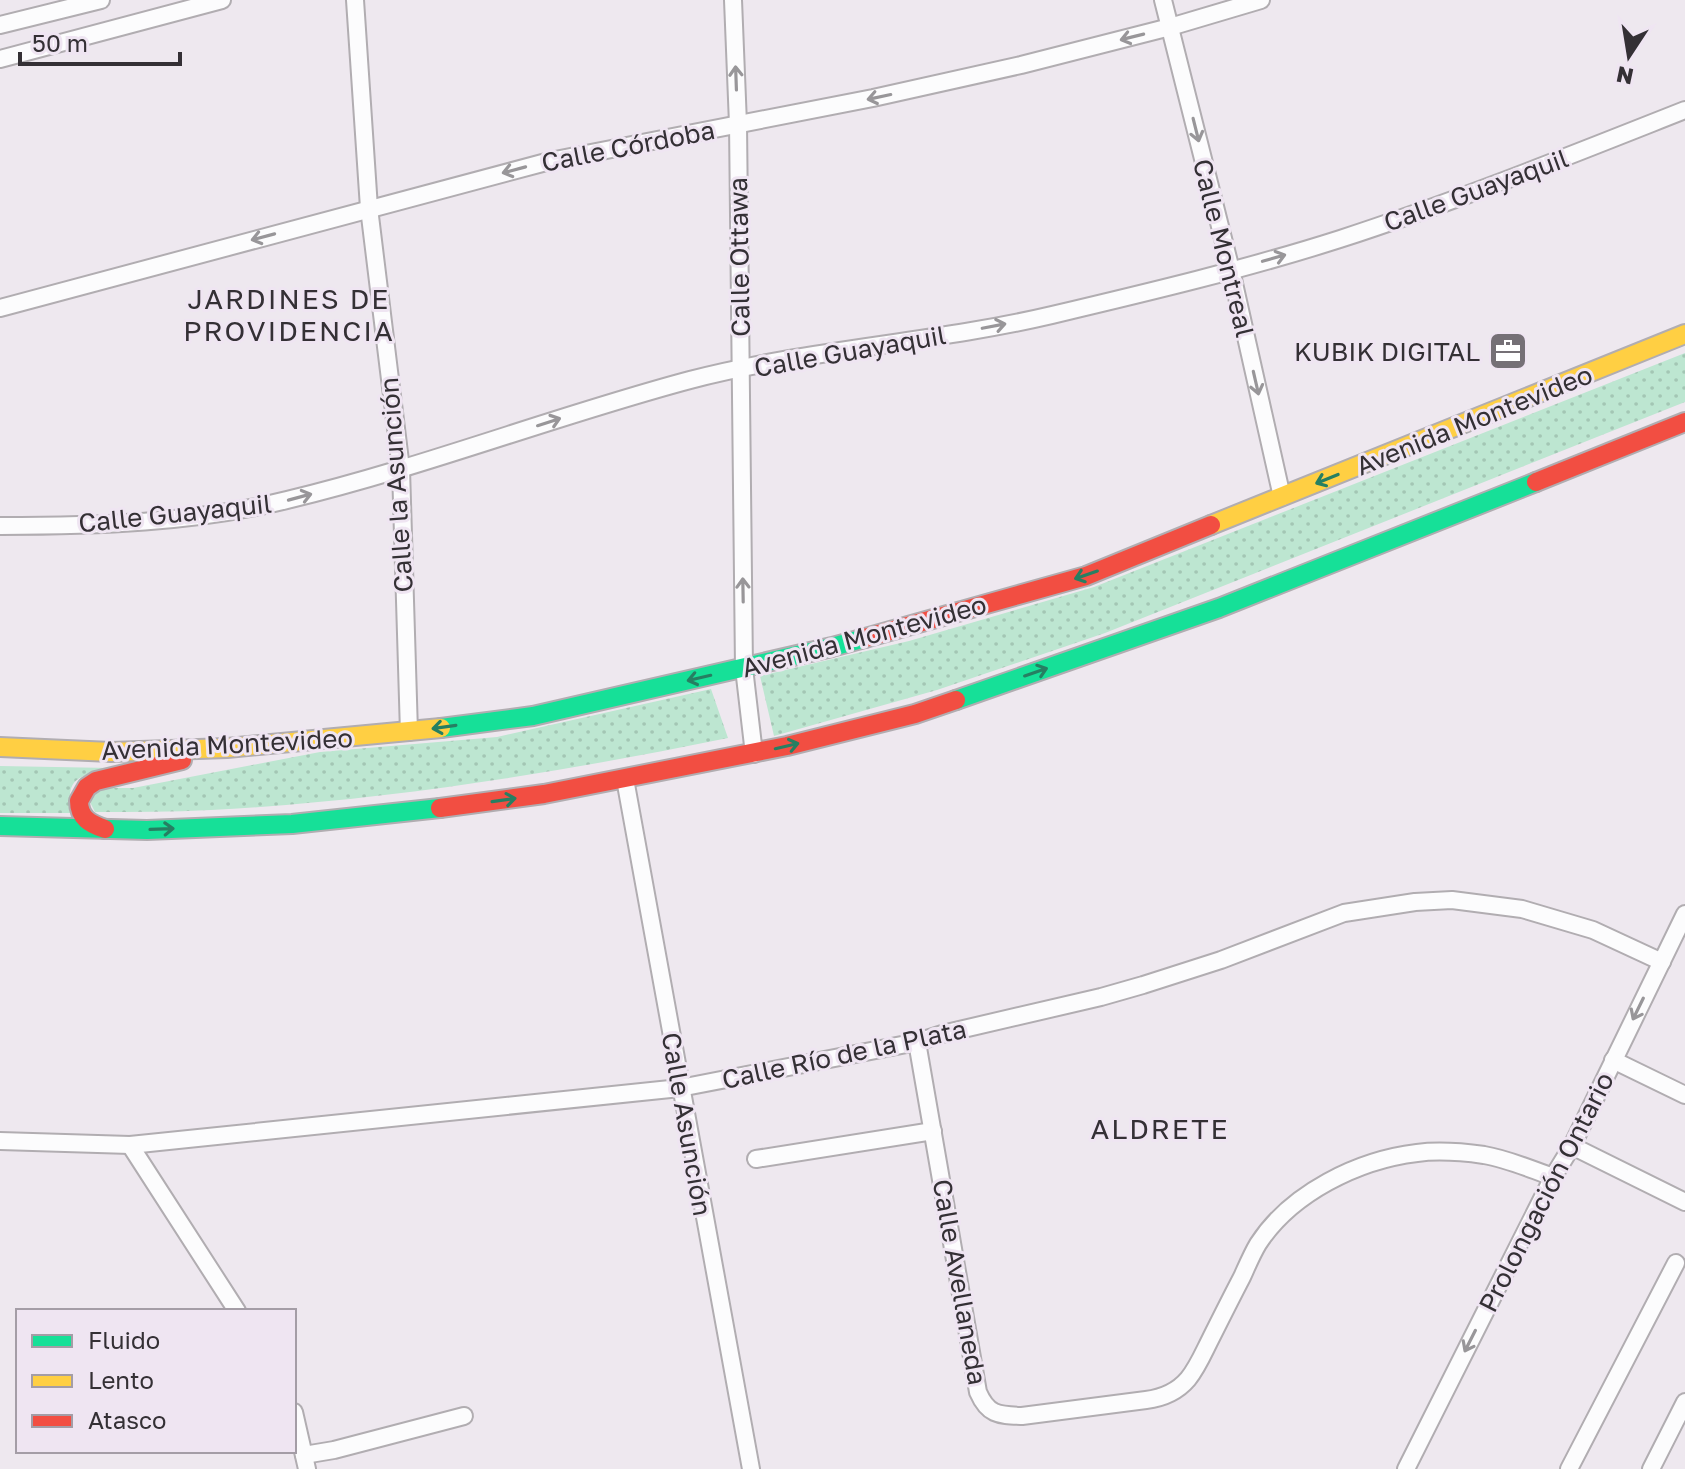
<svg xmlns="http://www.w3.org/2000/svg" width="1685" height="1469" font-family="'Golos Text',sans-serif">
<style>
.park{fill:url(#park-dots)}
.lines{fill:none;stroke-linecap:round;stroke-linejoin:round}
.street-casing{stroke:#b1adb1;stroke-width:20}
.fast-casing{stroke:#b1adb1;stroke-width:22}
.slow-casing{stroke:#b1adb1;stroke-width:22}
.jam-casing{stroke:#b1adb1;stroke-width:22}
.street{stroke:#fcfcfd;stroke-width:16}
.fast{stroke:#16e098;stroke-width:18}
.slow{stroke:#ffcf43;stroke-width:18}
.jam{stroke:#f24e42;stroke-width:18}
.oneway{stroke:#989699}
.oneway2{stroke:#267f62}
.labels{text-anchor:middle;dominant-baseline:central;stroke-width:6;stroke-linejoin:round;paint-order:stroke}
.street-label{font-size:26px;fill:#343035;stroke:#efe5f2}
.poi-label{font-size:26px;fill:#343035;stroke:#efe5f2;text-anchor:end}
.neighbourhood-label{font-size:28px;letter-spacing:2px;fill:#343035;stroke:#efe5f2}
</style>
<defs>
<pattern id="park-dots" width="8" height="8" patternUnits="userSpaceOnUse" patternTransform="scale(2)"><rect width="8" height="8" fill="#bde6d1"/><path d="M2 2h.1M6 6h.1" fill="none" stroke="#a3c6b4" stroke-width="1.8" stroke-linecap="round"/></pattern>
</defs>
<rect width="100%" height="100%" fill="#eee8ef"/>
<g class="park">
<path d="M1685,353V402L1105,633L937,690L774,736L760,676L909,641L1094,587Z"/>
<path d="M711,689L728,738C557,773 384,801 211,810C172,812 134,812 95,812L90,802L99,788H133L320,752L497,737Z"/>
<path d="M0,766L111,768C80,777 64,776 72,813H0Z"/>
</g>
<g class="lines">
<g class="street-casing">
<g id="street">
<path d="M355,0L369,208L401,469L409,732"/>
<path d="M733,0L738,124L744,668L754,754"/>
<path d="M1163,0L1231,270L1282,497"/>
<path d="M0,25L101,0"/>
<path d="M0,59L222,0"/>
<path d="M0,308L550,161L873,98L1021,65L1170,27L1261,0"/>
<path d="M0,526C96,526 194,523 287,500C424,467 555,416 690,380C809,349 933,343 1052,315C1149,292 1246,269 1340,239C1457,201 1571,155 1685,110"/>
<path d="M625,779L751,1469"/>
<path d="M917,1042L978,1392C988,1415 998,1415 1022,1416L1146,1400C1162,1398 1177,1392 1188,1379C1197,1368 1203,1354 1209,1342C1220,1320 1231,1298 1242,1277C1247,1266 1252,1254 1258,1244C1291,1193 1358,1160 1417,1153C1439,1150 1462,1152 1484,1155C1508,1159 1530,1169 1553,1177"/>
<path d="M1613,1060L1685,1095"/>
<path d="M0,1141L130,1145L680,1088L917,1042L942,1034L1101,997L1143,985L1221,960L1344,913L1415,902L1452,900L1522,909L1593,930L1662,962"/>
<path d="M130,1145L237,1311"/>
<path d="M1572,1146L1685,1202"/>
<path d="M756,1159L933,1131"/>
<path d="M294,1412L307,1469"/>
<path d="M304,1455L334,1450L464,1416"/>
<path d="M1406,1469L1553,1177L1572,1146L1685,914"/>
<path d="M1569,1469L1676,1263"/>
<path d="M1651,1469L1685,1402"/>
</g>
</g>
<g class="fast-casing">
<g id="fast">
<path d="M956,700L1219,608L1536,482"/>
<path d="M441,728L533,716L832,647L865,638"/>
<path d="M0,826L147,830L292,824L440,808"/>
</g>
</g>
<g class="slow-casing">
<g id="slow">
<path d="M1211,525L1685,334"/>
<path d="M0,747L111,752L227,748L441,728"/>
</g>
</g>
<g class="jam-casing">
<g id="jam">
<path d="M1536,482L1685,422"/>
<path d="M865,638L1086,576L1211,525"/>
<path d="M440,808L544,794L787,746L915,714L956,700"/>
<path d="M105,829C90,824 79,818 79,801L87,787L96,781L182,760"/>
</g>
</g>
<use href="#street" class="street"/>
<use href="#fast" class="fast"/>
<use href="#slow" class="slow"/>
<use href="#jam" class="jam"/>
</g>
<defs><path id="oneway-shaft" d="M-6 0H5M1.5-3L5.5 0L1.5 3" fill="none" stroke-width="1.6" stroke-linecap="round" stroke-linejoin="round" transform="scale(2)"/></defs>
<g class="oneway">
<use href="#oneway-shaft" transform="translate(1132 37) rotate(166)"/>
<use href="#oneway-shaft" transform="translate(736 78) rotate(-92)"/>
<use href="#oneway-shaft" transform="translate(879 97) rotate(168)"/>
<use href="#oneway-shaft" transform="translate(1196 130) rotate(76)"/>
<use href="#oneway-shaft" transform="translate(514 170) rotate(165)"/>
<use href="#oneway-shaft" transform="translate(263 237) rotate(165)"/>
<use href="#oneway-shaft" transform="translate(1274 258) rotate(-16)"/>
<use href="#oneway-shaft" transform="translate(994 326) rotate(-11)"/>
<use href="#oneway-shaft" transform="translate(1256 383) rotate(77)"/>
<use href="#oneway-shaft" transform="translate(549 422) rotate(-18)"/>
<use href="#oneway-shaft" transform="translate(300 497) rotate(-15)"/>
<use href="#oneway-shaft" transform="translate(743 590) rotate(-91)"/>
<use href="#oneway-shaft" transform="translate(1638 1009) rotate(116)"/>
<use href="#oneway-shaft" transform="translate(1470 1341) rotate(117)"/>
</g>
<g class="oneway2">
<use href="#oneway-shaft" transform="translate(1327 479) rotate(158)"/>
<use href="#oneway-shaft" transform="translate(1086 575) rotate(161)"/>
<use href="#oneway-shaft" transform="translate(1036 672) rotate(-19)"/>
<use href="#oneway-shaft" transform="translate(699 678) rotate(167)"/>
<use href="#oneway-shaft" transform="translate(444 727) rotate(172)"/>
<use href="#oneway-shaft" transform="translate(787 746) rotate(-13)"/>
<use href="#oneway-shaft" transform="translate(504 800) rotate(-8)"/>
<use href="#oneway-shaft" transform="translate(162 829) rotate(-2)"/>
</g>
<defs>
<g id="office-square" transform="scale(2)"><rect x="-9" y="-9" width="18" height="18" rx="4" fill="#757076" stroke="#efe5f2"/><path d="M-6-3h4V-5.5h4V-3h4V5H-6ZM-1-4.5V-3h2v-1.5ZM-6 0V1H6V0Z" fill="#fff"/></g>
</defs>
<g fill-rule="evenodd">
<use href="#office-square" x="1508" y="351"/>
</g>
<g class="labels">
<g class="street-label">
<text transform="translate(628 146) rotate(-11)">Calle Córdoba</text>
<text transform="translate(1476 190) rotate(-20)">Calle Guayaquil</text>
<text transform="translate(1224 248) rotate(76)">Calle Montreal</text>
<text transform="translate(739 257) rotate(-91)">Calle Ottawa</text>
<text transform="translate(850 351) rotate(-10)">Calle Guayaquil</text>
<text transform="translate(1474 420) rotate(-22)">Avenida Montevideo</text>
<text transform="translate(396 485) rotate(-94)">Calle la Asunción</text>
<text transform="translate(175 513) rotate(-6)">Calle Guayaquil</text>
<text transform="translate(864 636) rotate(-15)">Avenida Montevideo</text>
<text transform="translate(227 744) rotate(-3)">Avenida Montevideo</text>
<text transform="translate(844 1054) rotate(-12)">Calle Río de la Plata</text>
<text transform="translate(687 1124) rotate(80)">Calle Asunción</text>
<text transform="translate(1546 1192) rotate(-63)">Prolongación Ontario</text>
<text transform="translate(960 1282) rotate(80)">Calle Avellaneda</text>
</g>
<g class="poi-label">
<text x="1480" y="351">KUBIK DIGITAL</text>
</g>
<g class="neighbourhood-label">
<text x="289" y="298">JARDINES DE<tspan x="289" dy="32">PROVIDENCIA</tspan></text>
<text x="1160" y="1128">ALDRETE</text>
</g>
</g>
<rect x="16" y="1309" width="280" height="144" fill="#efe5f2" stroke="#a49da6" stroke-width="2"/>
<rect x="32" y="1335" width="40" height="12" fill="#16e098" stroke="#a49da6" stroke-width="2"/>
<text x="88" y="1349" font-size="24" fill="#343035">Fluido</text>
<rect x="32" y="1375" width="40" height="12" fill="#ffcf43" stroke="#a49da6" stroke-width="2"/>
<text x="88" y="1389" font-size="24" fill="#343035">Lento</text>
<rect x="32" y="1415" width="40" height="12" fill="#f24e42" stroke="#a49da6" stroke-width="2"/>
<text x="88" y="1429" font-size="24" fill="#343035">Atasco</text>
<g transform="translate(1629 56) rotate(192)" stroke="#efe5f2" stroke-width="6" paint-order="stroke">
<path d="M0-6L14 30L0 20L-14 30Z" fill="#343035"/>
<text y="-12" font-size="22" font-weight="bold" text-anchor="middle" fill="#343035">N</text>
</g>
<path d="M20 52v12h160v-12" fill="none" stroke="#343035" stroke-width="4"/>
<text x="32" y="52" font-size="24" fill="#343035" stroke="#efe5f2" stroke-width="6" paint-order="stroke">50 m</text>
</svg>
